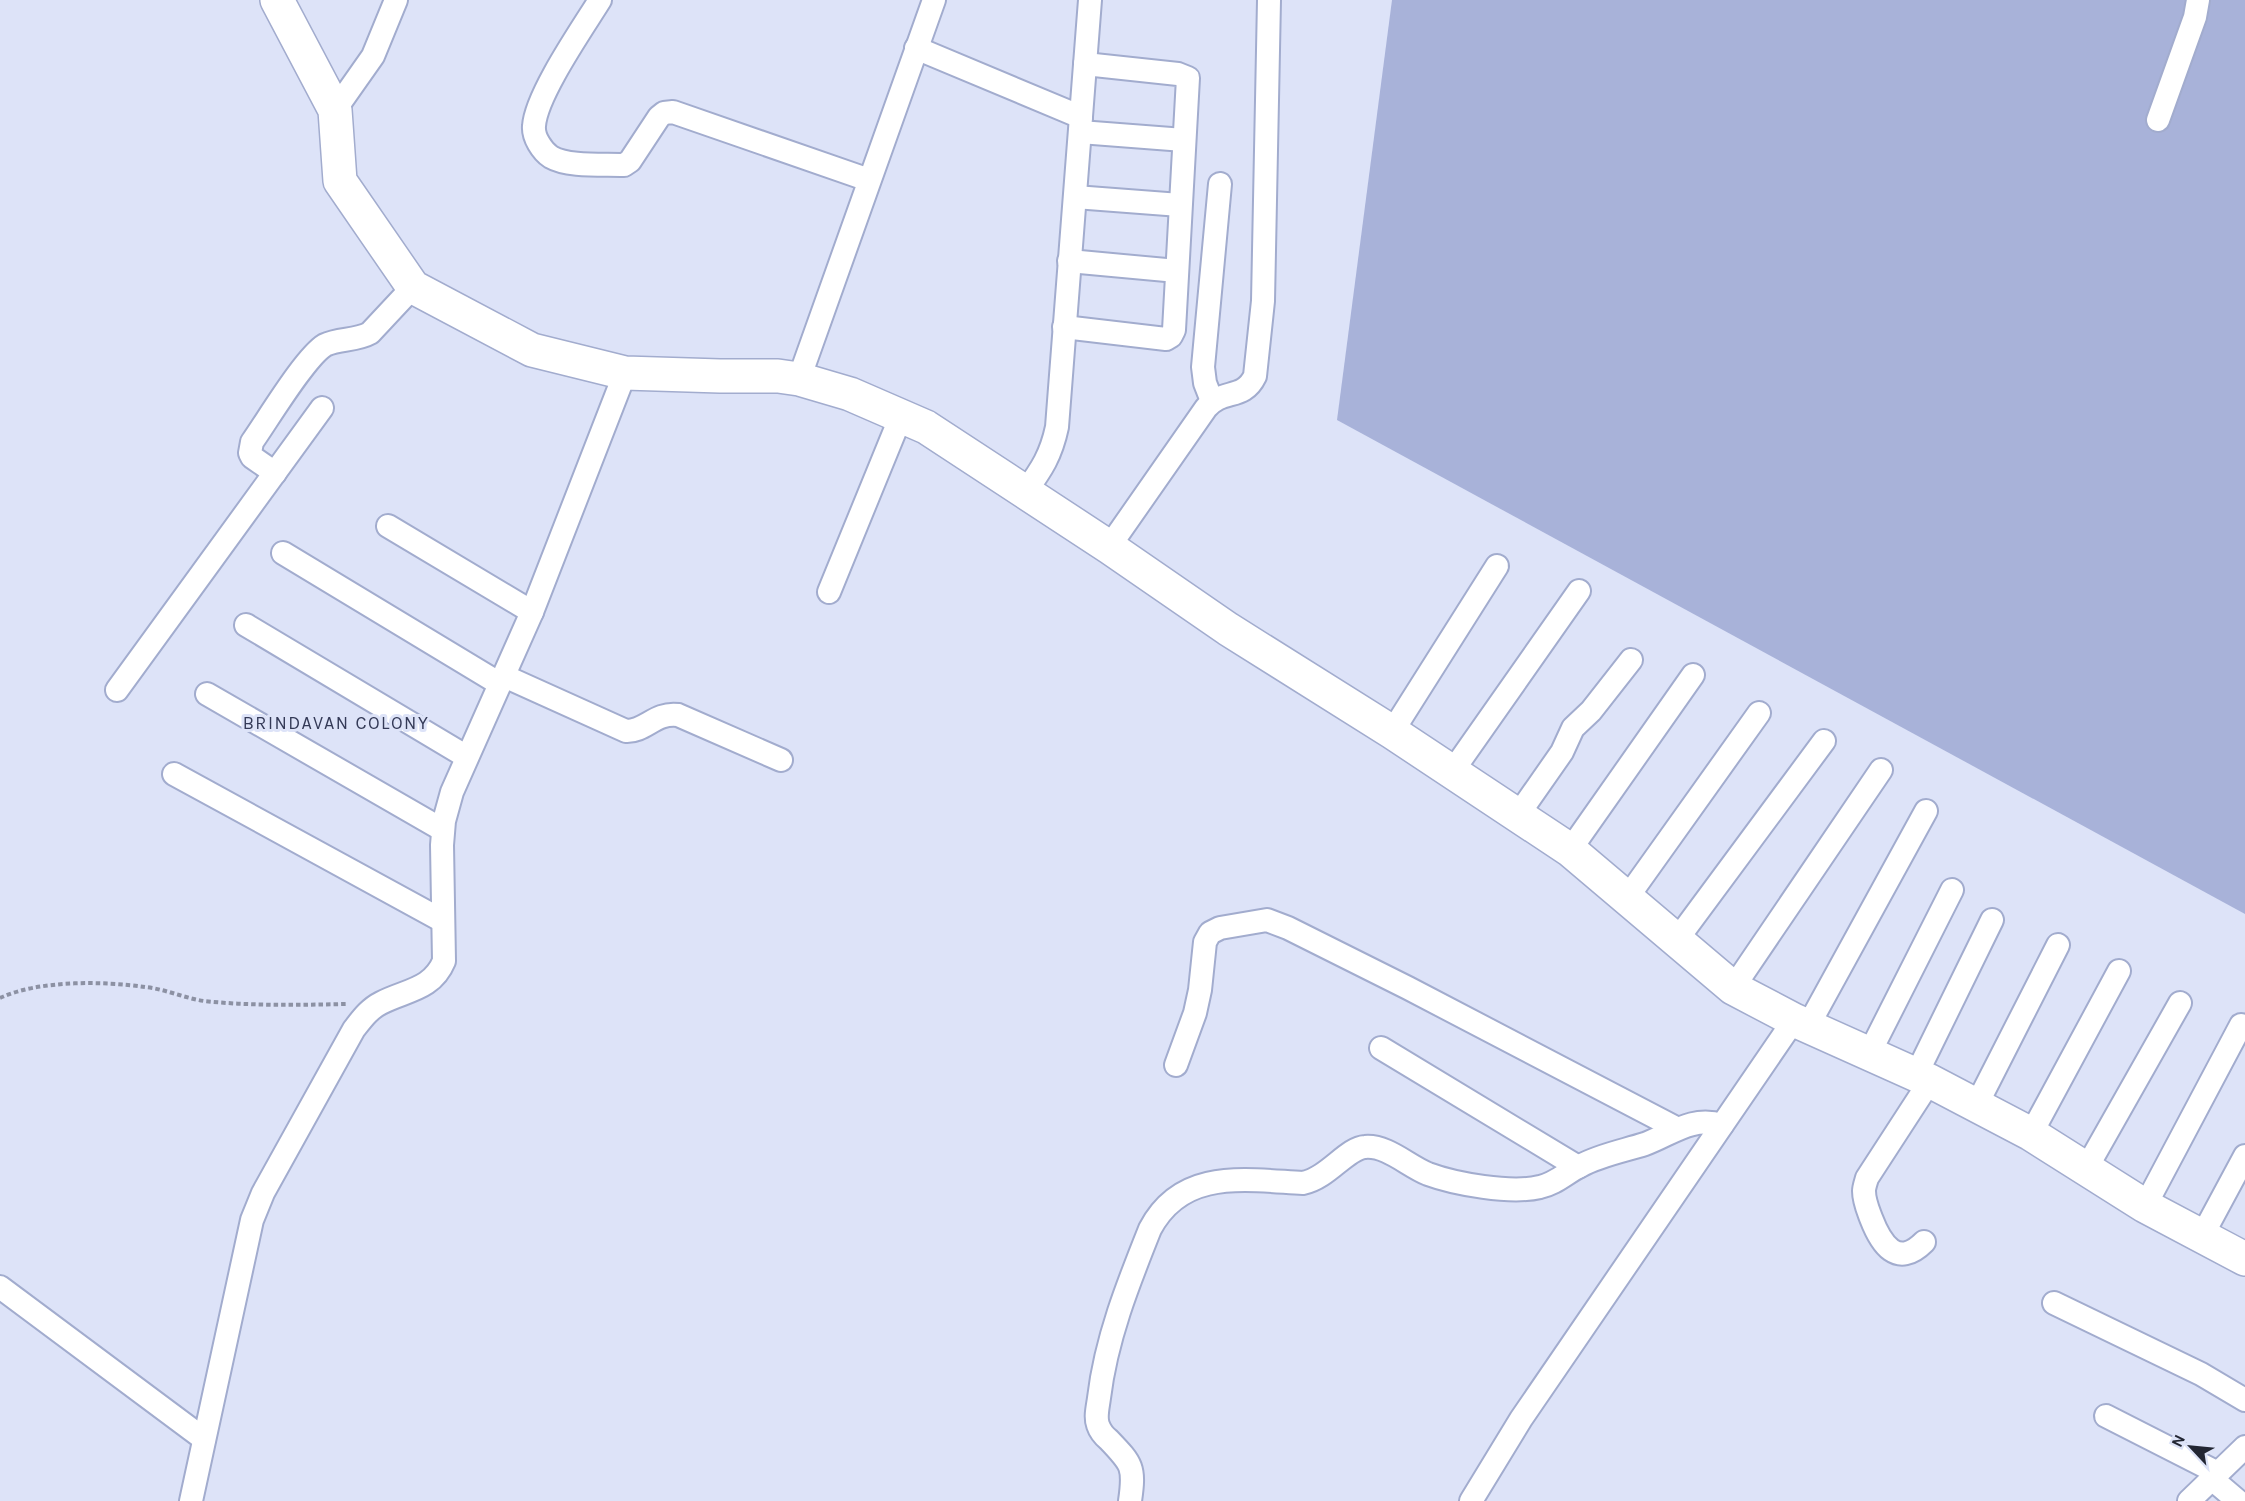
<svg xmlns="http://www.w3.org/2000/svg" width="2245" height="1501" font-family="Karla,sans-serif">
<style>
.green{fill:#a8b2d9}
.lines{fill:none;stroke-linecap:round;stroke-linejoin:round}
.minor-casing{stroke:#a2acce;stroke-width:26}
.highway-casing{stroke:#a2acce;stroke-width:36}
.path{stroke:#8c91a3;stroke-width:4;stroke-dasharray:4.5 3;stroke-linecap:butt}
.minor{stroke:#fff;stroke-width:22}
.highway{stroke:#fff;stroke-width:33}
.labels{text-anchor:middle;dominant-baseline:central;stroke-width:6;stroke-linejoin:round;paint-order:stroke}
.neighbourhood-label{font-size:18px;letter-spacing:1.5px;fill:#343a57;stroke:#dde3f8}
</style>
<rect width="100%" height="100%" fill="#dde3f8"/>
<path class="green" d="M1392,0H2245V914L1337,420Z"/>
<g class="lines">
<g class="minor-casing">
<g id="minor">
<path d="M600,0C582,29 536,95 534,126C533,137 542,151 551,157C568,167 604,164 624,165L630,161L659,117L664,113L673,112L869,180"/>
<path d="M916,48L1081,117"/>
<path d="M335,110L373,56L396,0"/>
<path d="M2158,120L2195,17L2198,0"/>
<path d="M1080,132L1184,140"/>
<path d="M1075,197L1180,205"/>
<path d="M1069,261L1177,271"/>
<path d="M1064,327L1166,339L1171,336L1174,330L1188,78L1178,74L1085,64"/>
<path d="M799,379L934,0"/>
<path d="M1212,401L1205,383L1203,367L1220,184"/>
<path d="M275,473L252,457L250,453L252,442C267,421 305,357 325,345C339,338 356,341 370,333L413,287"/>
<path d="M1025,492C1042,469 1051,455 1057,427L1090,0"/>
<path d="M388,526L532,612"/>
<path d="M1109,547L1206,408C1223,388 1243,401 1255,376L1263,301L1269,0"/>
<path d="M283,553L500,684"/>
<path d="M829,592L901,416"/>
<path d="M246,625L467,757"/>
<path d="M504,676L626,731C645,732 655,712 678,715L781,760"/>
<path d="M117,690L322,408"/>
<path d="M207,694L443,830"/>
<path d="M1392,732L1497,566"/>
<path d="M1452,772L1579,591"/>
<path d="M174,774L443,921"/>
<path d="M1518,815L1562,752L1573,728L1591,711L1631,660"/>
<path d="M1570,850L1693,675"/>
<path d="M1627,898L1759,713"/>
<path d="M1676,941L1824,741"/>
<path d="M1733,988L1881,770"/>
<path d="M1808,1026L1926,811"/>
<path d="M1381,1048L1578,1167"/>
<path d="M1869,1054L1952,890"/>
<path d="M1176,1065L1195,1013L1200,990L1205,942L1210,933L1220,928L1267,920L1288,928L1408,988L1676,1128"/>
<path d="M1916,1075L1992,920"/>
<path d="M1976,1106L2058,945"/>
<path d="M2031,1134L2119,971"/>
<path d="M2086,1169L2180,1003"/>
<path d="M2145,1206L2241,1025"/>
<path d="M2202,1236L2245,1156"/>
<path d="M1924,1242C1897,1269 1881,1244 1871,1218C1868,1210 1864,1201 1864,1191C1864,1187 1866,1182 1867,1178L1930,1081"/>
<path d="M0,1287L204,1439"/>
<path d="M2054,1303L2201,1374L2245,1400"/>
<path d="M2106,1416L2218,1473"/>
<path d="M2212,1479L2238,1501"/>
<path d="M191,1501L252,1220L263,1193L354,1029C362,1019 369,1009 381,1003C406,990 432,990 444,961L442,845L444,821L452,792L532,612L625,373"/>
<path d="M1130,1501C1135,1467 1132,1464 1109,1440C1104,1436 1100,1431 1098,1425C1095,1417 1098,1406 1099,1398C1106,1339 1128,1284 1150,1229C1182,1168 1245,1180 1303,1183C1328,1178 1347,1148 1365,1147C1387,1145 1408,1166 1428,1174C1455,1184 1511,1194 1540,1187C1555,1184 1566,1173 1580,1166C1600,1155 1623,1151 1645,1144C1672,1134 1691,1116 1722,1125"/>
<path d="M1471,1501L1521,1419L1794,1020"/>
<path d="M2189,1501L2245,1447"/>
</g>
</g>
<g class="highway-casing">
<path id="highway" d="M277,0L335,110L340,181L413,287L532,350L625,373L720,376H778L799,379L850,394L926,427L1109,547L1228,629L1392,732L1570,850L1733,988L1794,1020L1930,1081L2031,1134L2145,1206L2245,1259"/>
</g>
<path class="path" d="M0,998C38,980 104,981 145,987C165,989 184,998 204,1001C251,1006 298,1005 346,1004"/>
<use href="#minor" class="minor"/>
<use href="#highway" class="highway"/>
</g>
<g class="labels">
<g class="neighbourhood-label">
<text x="336" y="723">BRINDAVAN COLONY</text>
</g>
</g>
<g transform="translate(2191 1447) rotate(296)" stroke="#dde3f8" stroke-width="4.5" paint-order="stroke">
<path d="M0-4.5L10 22L0 15L-10 22Z" fill="#222633"/>
<text y="-9" font-size="16" font-weight="bold" text-anchor="middle" fill="#222633">N</text>
</g>
</svg>
